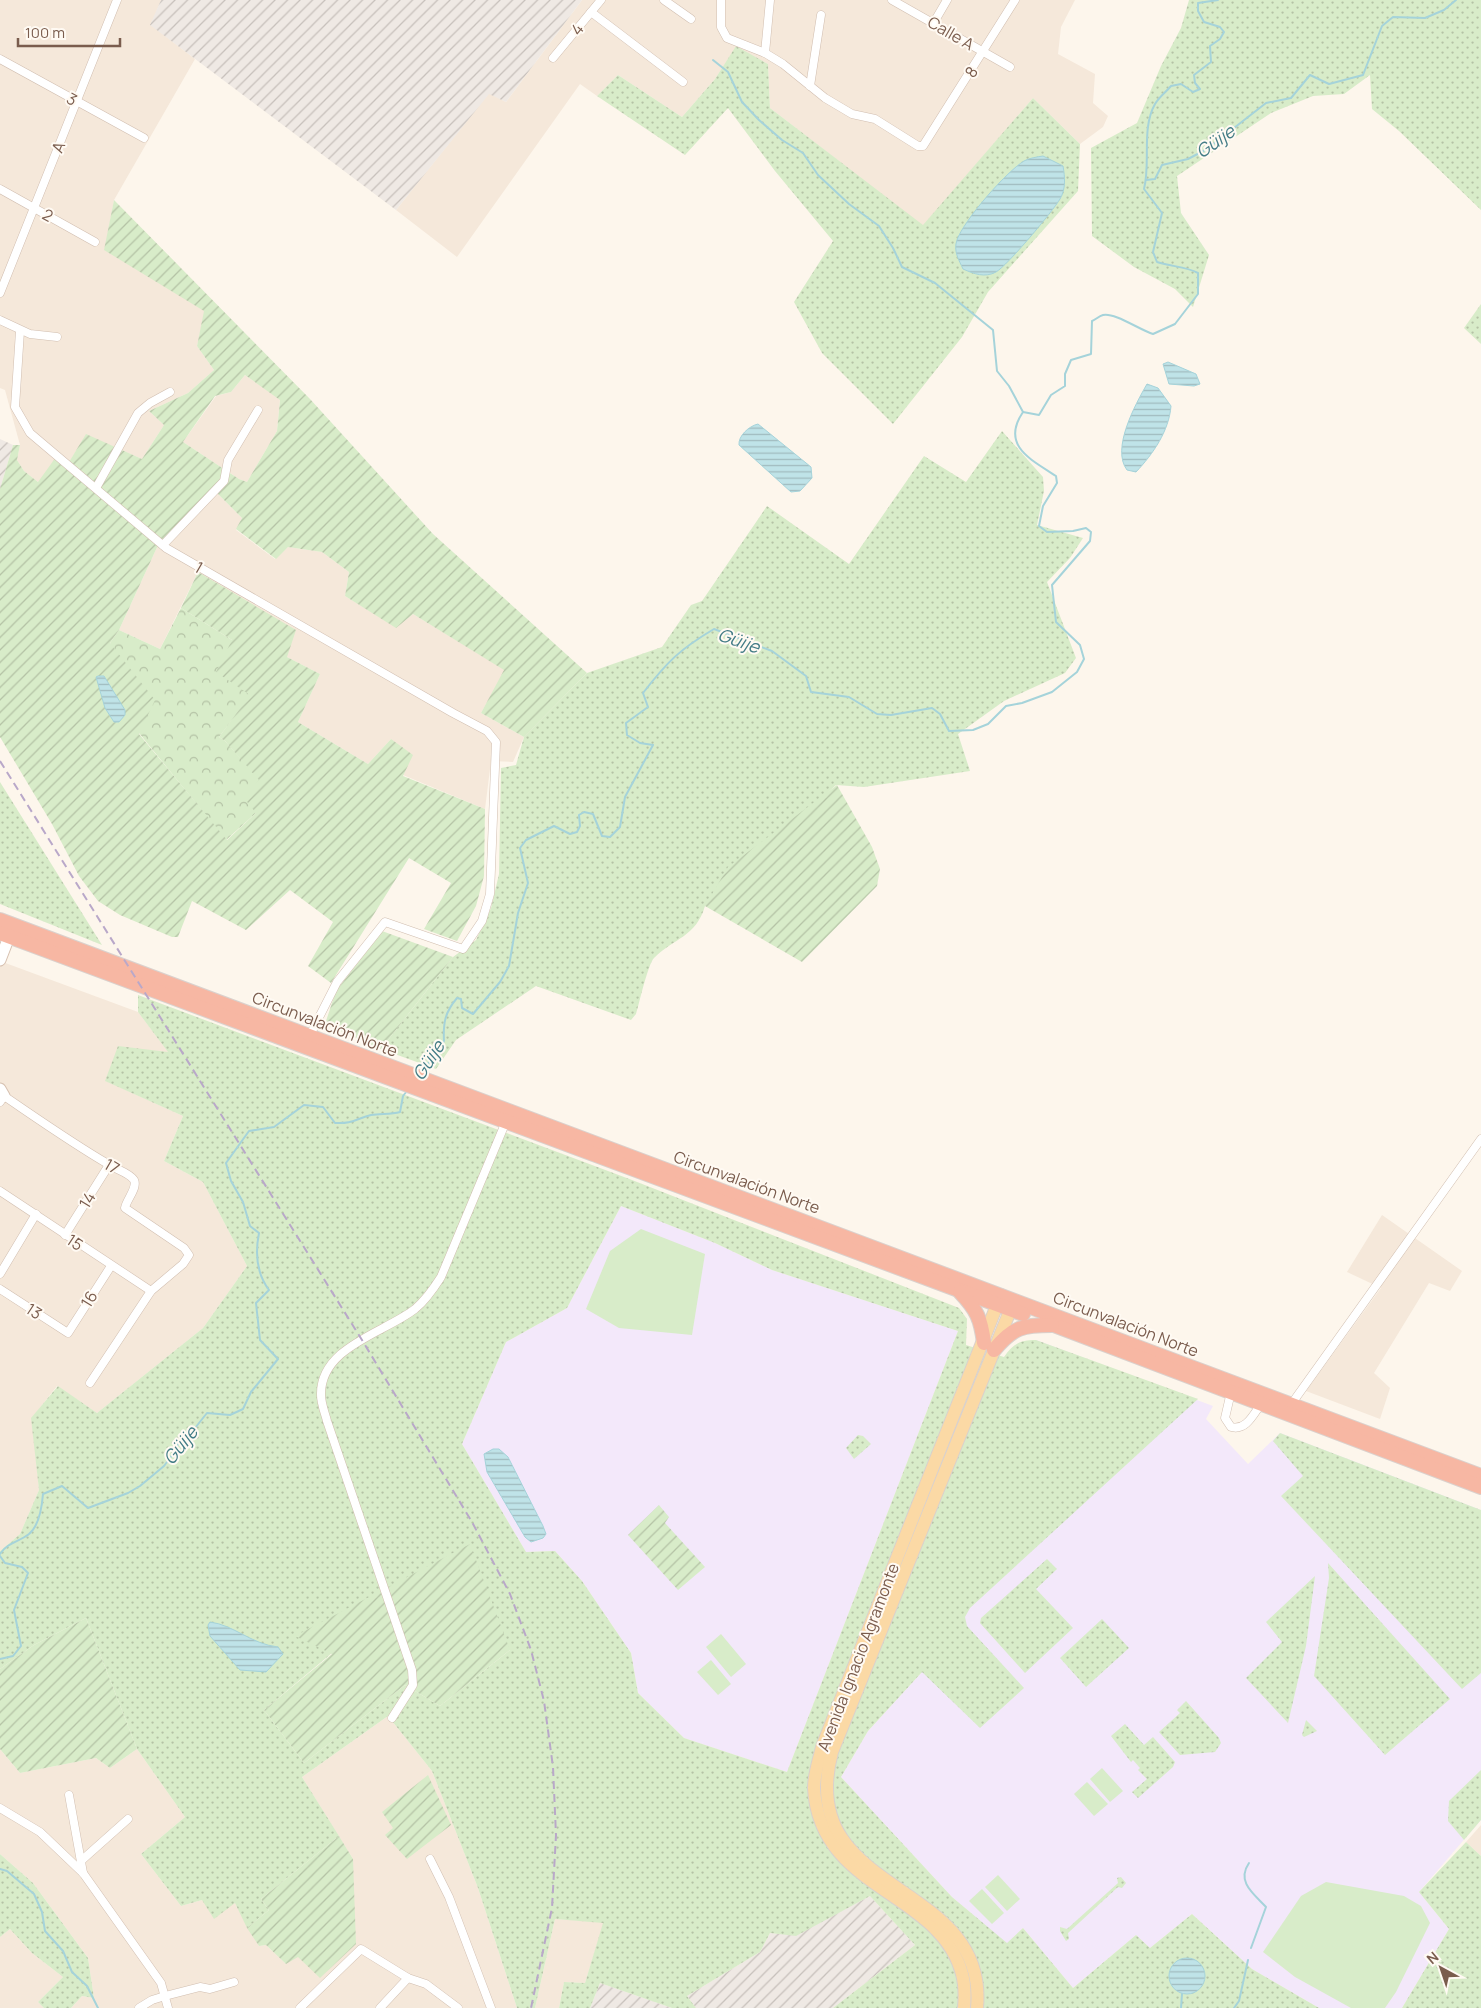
<svg xmlns="http://www.w3.org/2000/svg" width="1481" height="2008" font-family="Manrope,sans-serif">
<style>
.residential{fill:#f5e8da}
.industrial{fill:url(#industrial-furrows)}
.education{fill:#f3e8fa}
.grass{fill:url(#grass-dots);fill-rule:evenodd}
.forest{fill:url(#forest-crowns)}
.garden{fill:url(#garden-furrows);fill-rule:evenodd}
.pitch{fill:#d8ecc9}
.water{fill:url(#water-rules);stroke:#a5d3da}
.lines{fill:none;stroke-linecap:round;stroke-linejoin:round}
.stream{stroke:#a5d3da;stroke-width:2}
.street-casing{stroke:#d1beb0;stroke-width:9}
.secondary-casing{stroke:#d6c0b0;stroke-width:13}
.primary-casing{stroke:#dad1cd;stroke-width:14}
.highway-casing{stroke:#dad1cd;stroke-width:16}
.street{stroke:#fff;stroke-width:8}
.secondary{stroke:#fff;stroke-width:11}
.primary{stroke:#fbd9a5;stroke-width:12}
.highway{stroke:#f7b7a3;stroke-width:14}
.rail{stroke:#b9a8c9;stroke-width:2;stroke-dasharray:8 5;stroke-linecap:butt}
.labels{text-anchor:middle;dominant-baseline:central;stroke-width:4;stroke-linejoin:round;paint-order:stroke}
.street-label{font-size:16px;fill:#7a5c4d;stroke:#fffaf3}
.water-label{font-size:18px;font-style:italic;fill:#437c86;stroke:#fffaf3}
</style>
<defs>
<pattern id="industrial-furrows" width="10" height="10" patternUnits="userSpaceOnUse" patternTransform="scale(1.25)"><rect width="10" height="10" fill="#efe9e4"/><path d="M-1 1l2-2M0 10L10 0M9 11l2-2" fill="none" stroke="#c7c0bb"/></pattern>
<pattern id="grass-dots" width="8" height="8" patternUnits="userSpaceOnUse" patternTransform="scale(1.25)"><rect width="8" height="8" fill="#d8ecc9"/><path d="M2 2h.1M6 6h.1" fill="none" stroke="#b4c2a5" stroke-width="1.8" stroke-linecap="round"/></pattern>
<pattern id="forest-crowns" width="20" height="18" patternUnits="userSpaceOnUse" patternTransform="scale(1.25)"><rect width="20" height="18" fill="#d8ecc9"/><path d="M2 6a3 3 0 1 1 6 0M12 15a3 3 0 1 1 6 0" fill="none" stroke="#b4c2a5"/></pattern>
<pattern id="garden-furrows" width="10" height="10" patternUnits="userSpaceOnUse" patternTransform="scale(1.25)"><rect width="10" height="10" fill="#d8ecc9"/><path d="M-1 1l2-2M0 10L10 0M9 11l2-2" fill="none" stroke="#b4c2a5"/></pattern>
<pattern id="water-rules" width="6" height="5" patternUnits="userSpaceOnUse" patternTransform="scale(1.25)"><rect width="6" height="5" fill="#bfe3e8"/><path d="M0 2.5h6" fill="none" stroke="#a0bbbe"/></pattern>
</defs>
<rect width="100%" height="100%" fill="#fdf6ec"/>
<g class="residential">
<path d="M0,0H161L151,25L195,59L114,200L105,250L205,311L197,346L214,370L188,393L149,411L164,425L142,459L86,435L66,467L38,482L24,471L17,460L20,445L5,390L0,388Z"/>
<path d="M582,0H1075L1061,27L1058,54L1095,74L1093,103L1108,116L1103,127L1080,144L1033,98L923,226L770,108L768,64L736,47L715,79L682,117L618,75L597,96L580,84L457,257L396,210L489,93L506,102Z"/>
<path d="M245,375L280,399L277,431L247,482L239,479L183,442L216,396L231,392Z"/>
<path d="M213,489L242,518L236,530L275,559L288,547L322,552L349,572L345,596L396,627L413,614L505,670L481,713L524,737L513,762L491,761L485,809L403,775L391,739L368,764L298,722L320,674L287,657L198,572L160,649L119,630L159,543Z"/>
<path d="M0,961L138,1012L169,1053L106,1081L183,1116L164,1161L203,1182L247,1266L203,1328L97,1413L57,1386L32,1418L39,1490L20,1534L0,1551Z"/>
<path d="M1382,1215L1462,1271L1450,1291L1429,1283L1374,1373L1390,1388L1380,1419L1306,1391L1381,1288L1347,1272Z"/>
<path d="M388,1716L432,1771L478,1888L517,2008H71L82,1996L94,1998L88,1958L33,1883L0,1854V1749L20,1773L96,1758L110,1768L137,1749L185,1817L141,1854L181,1906L202,1900L235,1903L259,1946L266,1945L286,1964L353,1859L302,1777Z"/>
<path d="M1481,1825V1856L1466,1842Z"/>
<path d="M555,1919L604,1922L585,1983L564,1982L559,2008H535Z"/>
<path d="M10,1929L32,1953L63,1977L38,2002L44,2008H0V1937Z"/>
</g>
<g class="industrial">
<path d="M161,0H582L506,102L489,94L396,210L150,25Z"/>
<path d="M0,439L13,445L0,489Z"/>
<path d="M870,1896L915,1945L833,2008H696L687,1996L760,1952L770,1933L796,1935Z"/>
<path d="M600,1983L672,2008H590Z"/>
</g>
<g class="education">
<path d="M621,1206L715,1243L772,1270L958,1331L787,1772L684,1738L638,1693L631,1653L582,1581L555,1551L526,1552L462,1444L506,1342L567,1308Z"/>
<path d="M1036,1340L1213,1406L1206,1419L1248,1464L1280,1433L1481,1510V1820L1419,1892L1449,1929L1402,2008H1319L1252,1969L1192,1914L1150,1948L1136,1935L1073,1988L1023,1928L1007,1944L952,1897L841,1777L868,1731L922,1672Z"/>
</g>
<g class="grass">
<path d="M1189,0H1481V210L1399,131L1372,109L1370,75L1344,94L1313,96L1271,113L1177,176L1181,213L1209,255L1193,307L1175,289L1134,267L1092,236L1091,148L1137,123L1161,66L1181,28Z"/>
<path d="M736,46L768,64L770,108L923,225L1033,98L1080,144L1078,191L988,292L962,337L893,424L822,353L794,302L833,241L775,171L728,108L685,155L597,96L618,75L682,117L715,79Z"/>
<path d="M1481,304V344L1464,328Z"/>
<path d="M1002,431L1043,477L1044,491L1037,525L1083,538L1070,558L1047,582L1076,658L1065,673L1004,701L958,734L970,771L864,787L836,785L705,906C696,937 674,938 654,958C648,964 639,1004 636,1014L631,1020L536,986L456,1040L436,1069L381,1049L453,957L476,940L491,908L499,874L501,768L516,765L524,737L587,673L662,647L691,605L702,601L767,506L849,564L924,456L966,482Z"/>
<path d="M0,782L102,945L0,904Z"/>
<path d="M138,995L632,1180L959,1308L967,1319L966,1345L1004,1357C1013,1344 1020,1340 1036,1340L1198,1399L970,1608L965,1617L967,1626L1024,1688L980,1728L922,1672L868,1731L841,1777L952,1897L1007,1943L1023,1928L1073,1988L1136,1935L1150,1948L1192,1914L1252,1969L1319,2008H833L915,1945L870,1896L796,1936L770,1933L760,1952L687,1996L696,2008H672L600,1983L590,2008H559L564,1982L585,1983L603,1923L555,1919L535,2008H517L478,1888L432,1771L388,1716L302,1777L339,1836L261,1899L269,1910L247,1928L235,1903L214,1919L202,1900L181,1906L141,1854L185,1817L137,1749L86,1618L34,1645L0,1669V1551L20,1534L39,1490L31,1418L58,1386L97,1413L203,1328L247,1266L203,1182L164,1161L183,1116L105,1081L118,1046L168,1052L138,1012ZM621,1206L715,1243L772,1270L958,1331L787,1772L684,1738L638,1693L631,1653L582,1581L555,1551L526,1552L462,1444L506,1342L567,1308ZM510,1650L440,1706L405,1685L304,1763L264,1710L332,1653Z"/>
<path d="M1280,1433L1481,1510V1673L1462,1689L1281,1496L1303,1476L1273,1441Z"/>
<path d="M858,1435L863,1436L871,1444L854,1459L846,1448Z"/>
<path d="M1047,1559L1057,1569L1036,1589L1073,1628L1025,1673L980,1623L981,1618Z"/>
<path d="M1328,1563L1450,1699L1385,1755L1314,1676L1329,1578Z"/>
<path d="M1315,1576L1306,1646L1288,1723L1246,1678L1282,1642L1266,1622Z"/>
<path d="M1102,1619L1129,1648L1086,1687L1060,1658Z"/>
<path d="M1186,1701L1219,1738L1221,1743L1215,1752L1180,1755L1159,1732L1180,1713L1177,1710Z"/>
<path d="M1306,1720L1317,1731L1304,1737L1302,1735Z"/>
<path d="M1125,1724L1144,1745L1153,1737L1175,1762L1173,1767L1138,1798L1132,1792L1147,1779L1138,1770L1140,1768L1133,1760L1131,1762L1111,1736Z"/>
<path d="M1481,1770V1820L1464,1840L1448,1821L1449,1801Z"/>
<path d="M1466,1842L1481,1856V2008H1402L1449,1929L1419,1892Z"/>
<path d="M0,1854L33,1883L88,1958L94,1998L82,1996L71,2008H44L38,2002L63,1977L32,1953L10,1929L0,1937Z"/>
<path d="M1121,1877L1126,1883L1122,1888L1118,1887L1068,1933L1069,1939L1066,1941L1060,1931V1927L1067,1929L1118,1883L1117,1878Z"/>
</g>
<path class="forest" d="M181,608L232,640L251,695L219,737L225,741L260,780L256,813L226,840L139,733L110,643L119,630L160,649Z"/>
<g class="garden">
<path d="M114,200L310,399L433,534L587,673L524,737L481,713L504,670L413,614L396,628L345,596L349,572L322,552L288,547L276,559L236,529L242,518L213,489L159,543L119,630L110,643L155,700L139,734L227,840L256,813L244,798L259,780L225,741L219,737L250,695L216,672L232,640L181,608L198,572L296,630L287,657L320,674L298,722L368,764L391,739L413,755L403,776L485,809L484,876L476,906L457,941L424,929L451,883L409,858L331,983L308,966L333,922L290,890L246,930L192,901L178,937H172L120,915L98,901L79,876L52,824L0,737V489L13,445H20L17,460L24,471L38,482L56,457L66,467L86,434L142,459L164,425L149,411L188,393L214,370L197,346L204,311L104,250ZM245,375L280,400L277,431L247,482L239,479L183,442L215,396L231,392Z"/>
<path d="M837,785L872,847L880,869L877,886L802,962L705,906L728,867Z"/>
<path d="M382,931L453,957L381,1049L325,1024L336,991Z"/>
<path d="M659,1505L669,1517L665,1523L705,1567L678,1590L628,1535Z"/>
<path d="M470,1544L510,1650L440,1706L405,1685L304,1763L264,1710L332,1654L295,1636Z"/>
<path d="M86,1618L137,1749L110,1768L96,1758L20,1773L0,1749V1669L34,1645Z"/>
<path d="M428,1775L451,1825L407,1859L385,1835L393,1828L382,1812Z"/>
<path d="M339,1836L353,1859L356,1944L320,1978L298,1957L286,1964L266,1945L259,1946L247,1928L269,1910L261,1899Z"/>
</g>
<g class="pitch">
<path d="M641,1229L705,1254L692,1335L619,1328L586,1309L610,1251Z"/>
<path d="M721,1634L746,1664L731,1677L706,1647Z"/>
<path d="M711,1660L731,1684L718,1695L697,1672Z"/>
<path d="M1102,1768L1123,1791L1110,1802L1090,1779Z"/>
<path d="M1087,1782L1108,1804L1094,1816L1074,1794Z"/>
<path d="M998,1875L1020,1899L1007,1911L985,1887Z"/>
<path d="M1326,1882L1404,1896L1421,1906L1430,1923L1396,1992L1385,2008H1351L1295,1977L1263,1952L1301,1896Z"/>
<path d="M982,1889L1004,1913L992,1924L969,1901Z"/>
</g>
<g class="water">
<path d="M1043,156L1063,166C1065,177 1066,189 1060,199C1053,211 1007,266 996,272C985,278 974,274 963,269C959,260 953,251 957,240C964,220 1006,172 1024,161C1029,158 1037,157 1043,156Z"/>
<path d="M1168,362L1196,374L1200,384L1194,386L1169,384L1163,364Z"/>
<path d="M1147,384L1158,388L1171,406C1169,431 1153,454 1136,472L1127,470C1111,449 1135,405 1147,384Z"/>
<path d="M758,424L811,467L812,478L800,491L791,492L739,445C738,436 749,426 758,424Z"/>
<path d="M98,676H104L125,710V715L119,722H114L105,708L96,677Z"/>
<path d="M493,1449H499L508,1457L543,1526L546,1534L543,1538L531,1542L525,1537L487,1472L484,1454Z"/>
<path d="M210,1622C234,1625 251,1644 278,1647L283,1654L266,1672L240,1670L210,1636L208,1625Z"/>
<circle cx="1187" cy="1976" r="18"/>
</g>
<g class="lines">
<g class="stream">
<path d="M713,60L728,72L742,102L759,120L782,140L803,153L818,175L849,204L879,226L893,248L902,267L935,283L993,330L997,371L1009,386L1023,412"/>
<path d="M1146,180L1155,179L1162,165L1188,159L1207,149L1266,103L1291,98L1310,75L1329,84L1363,75L1382,26L1393,17L1425,18L1444,10L1456,0"/>
<path d="M422,1072L444,1041C443,1023 445,1012 457,998L461,999L462,1008L473,1014L500,982L509,966L518,913L528,883L520,848L526,840L554,826L570,834L577,832L580,826L579,815L584,812L593,814L602,836L610,837L620,827L625,797L653,745L640,743L627,735L626,723L648,707L643,693C667,662 680,649 714,629L772,651L806,676L811,692L849,697L877,714L891,715L932,708L940,714L949,731L973,730L988,724L1006,706L1022,703L1052,692L1077,672L1084,659L1080,645L1056,622L1052,585L1090,541L1091,532L1086,528L1073,531L1047,532L1039,526L1043,506L1057,483L1056,476C1032,460 1000,446 1023,412L1039,415L1051,395L1065,386V374L1071,360L1091,354L1092,321C1095,320 1099,316 1103,315C1114,312 1140,330 1153,334L1175,324L1198,294V273C1185,266 1172,267 1157,262L1153,252L1162,213L1144,189C1151,162 1141,129 1155,104C1159,97 1166,92 1171,86L1181,84L1193,92L1200,89L1195,83L1194,75L1211,62L1210,46L1220,39L1224,32L1220,27L1204,22L1198,11V3L1218,0"/>
<path d="M0,1554C8,1542 19,1542 29,1534C39,1526 42,1506 43,1494L62,1486L88,1508L128,1493L140,1486L164,1466L176,1450L179,1440L195,1428L207,1413L230,1415L243,1409L251,1392L278,1359L260,1340L256,1303L269,1290C257,1274 255,1253 259,1233L250,1226L243,1202L231,1181L226,1163L249,1131L274,1127L304,1105L323,1107L335,1123C353,1124 355,1119 371,1115C380,1113 390,1115 400,1112L403,1096L407,1091"/>
<path d="M0,1556L5,1563L22,1567L28,1573L14,1610L21,1646L13,1656L0,1659"/>
<path d="M1249,1863C1236,1882 1254,1894 1266,1907L1251,1948"/>
<path d="M0,1869L7,1871L34,1894L42,1912L45,1931L63,1951L72,1972L87,1986L98,2008"/>
<path d="M1181,2008L1182,1994"/>
<path d="M1234,2008L1239,2001L1248,1960"/>
</g>
<g class="street-casing">
<g id="street">
<path d="M664,0L691,19"/>
<path d="M721,0V27L727,38L765,53L783,64L825,98L852,114L875,119L918,146H923L1015,0"/>
<path d="M892,0L1010,67"/>
<path d="M591,12L683,82"/>
<path d="M933,24L947,0"/>
<path d="M765,53L770,0"/>
<path d="M553,58L601,0"/>
<path d="M0,59L144,138"/>
<path d="M810,86L821,15"/>
<path d="M0,189L95,242"/>
<path d="M0,293L117,0"/>
<path d="M0,320L30,334L57,337"/>
<path d="M20,331L15,407L30,433L166,548L453,713L487,731L496,742L490,894L482,921L463,949L385,922L337,982L308,1039"/>
<path d="M96,488L138,413L150,403L170,392"/>
<path d="M163,545L224,481L228,460L258,410"/>
<path d="M0,1102L4,1096C38,1119 72,1143 108,1164C115,1169 130,1173 134,1180C138,1188 126,1200 125,1208L184,1248L189,1255L183,1264L151,1291L90,1383"/>
<path d="M0,1191L151,1291"/>
<path d="M65,1235L109,1165"/>
<path d="M0,1274L36,1214"/>
<path d="M0,1289L68,1333L111,1266"/>
<path d="M1231,1392L1225,1418L1231,1427C1246,1431 1253,1415 1261,1404"/>
<path d="M1290,1406L1481,1139"/>
<path d="M392,1718L413,1685L412,1670L327,1421C325,1413 321,1404 321,1395C320,1347 384,1333 415,1309C426,1300 434,1288 441,1277L507,1119"/>
<path d="M69,1795L83,1873"/>
<path d="M0,1808L40,1832L83,1873L161,1983L168,2008"/>
<path d="M430,1859L449,1897L491,2008"/>
<path d="M82,1860L128,1819"/>
<path d="M139,2008L152,2000L165,1996L200,1987L210,1989L234,1982"/>
<path d="M300,2008L361,1949L408,1978L426,1984L458,2008"/>
<path d="M380,2008L408,1978"/>
</g>
</g>
<g class="secondary-casing">
<g id="secondary">
<path d="M0,960L12,929"/>
<path d="M0,1089L4,1096"/>
</g>
</g>
<g class="primary-casing">
<g id="primary">
<path d="M964,2008C965,1997 965,1985 962,1974C941,1891 819,1891 814,1788C814,1774 819,1760 822,1747L1001,1295"/>
<path d="M977,2008C989,1878 793,1898 832,1752L1014,1301"/>
</g>
</g>
<g class="highway-casing">
<g id="highway">
<path d="M0,920L1481,1476"/>
<path d="M0,933L1023,1314"/>
<path d="M960,1292C977,1310 981,1319 984,1343"/>
<path d="M1046,1322L1481,1487"/>
<path d="M994,1350C1013,1327 1023,1325 1052,1325"/>
</g>
</g>
<use href="#street" class="street"/>
<use href="#secondary" class="secondary"/>
<use href="#primary" class="primary"/>
<use href="#highway" class="highway"/>
<path class="rail" d="M0,761L362,1340L472,1522L510,1594L531,1650L544,1701L553,1767L556,1835L552,1908L531,2008"/>
</g>
<g class="labels">
<g class="street-label">
<text transform="translate(577 29) rotate(-50)">4</text>
<text transform="translate(951 33) rotate(30)">Calle A</text>
<text transform="translate(971 72) rotate(-58)">8</text>
<text transform="translate(72 99) rotate(29)">3</text>
<text transform="translate(58 147) rotate(-68)">A</text>
<text transform="translate(48 215) rotate(29)">2</text>
<text transform="translate(199 567) rotate(30)">1</text>
<text transform="translate(325 1024) rotate(21)">Circunvalación Norte</text>
<text transform="translate(112 1166) rotate(30)">17</text>
<text transform="translate(747 1182) rotate(20)">Circunvalación Norte</text>
<text transform="translate(87 1200) rotate(-58)">14</text>
<text transform="translate(75 1242) rotate(34)">15</text>
<text transform="translate(89 1299) rotate(-58)">16</text>
<text transform="translate(34 1311) rotate(33)">13</text>
<text transform="translate(1126 1324) rotate(21)">Circunvalación Norte</text>
<text transform="translate(858 1657) rotate(-69)">Avenida Ignacio Agramonte</text>
</g>
<g class="water-label">
<text transform="translate(1215 141) rotate(-35)">Güije</text>
<text transform="translate(739 640) rotate(19)">Güije</text>
<text transform="translate(428 1060) rotate(-57)">Güije</text>
<text transform="translate(180 1445) rotate(-51)">Güije</text>
</g>
</g>
<g transform="translate(1441 1968) rotate(320)" stroke="#fffaf3" stroke-width="4" paint-order="stroke">
<path d="M0-4L9 19L0 12L-9 19Z" fill="#7a5c4d"/>
<text y="-8" font-size="14" font-weight="bold" text-anchor="middle" fill="#7a5c4d">N</text>
</g>
<path d="M18 38v8h102v-8" fill="none" stroke="#7a5c4d" stroke-width="2.5"/>
<text x="25" y="38" font-size="15" fill="#7a5c4d" stroke="#fffaf3" stroke-width="4" paint-order="stroke">100 m</text>
</svg>
